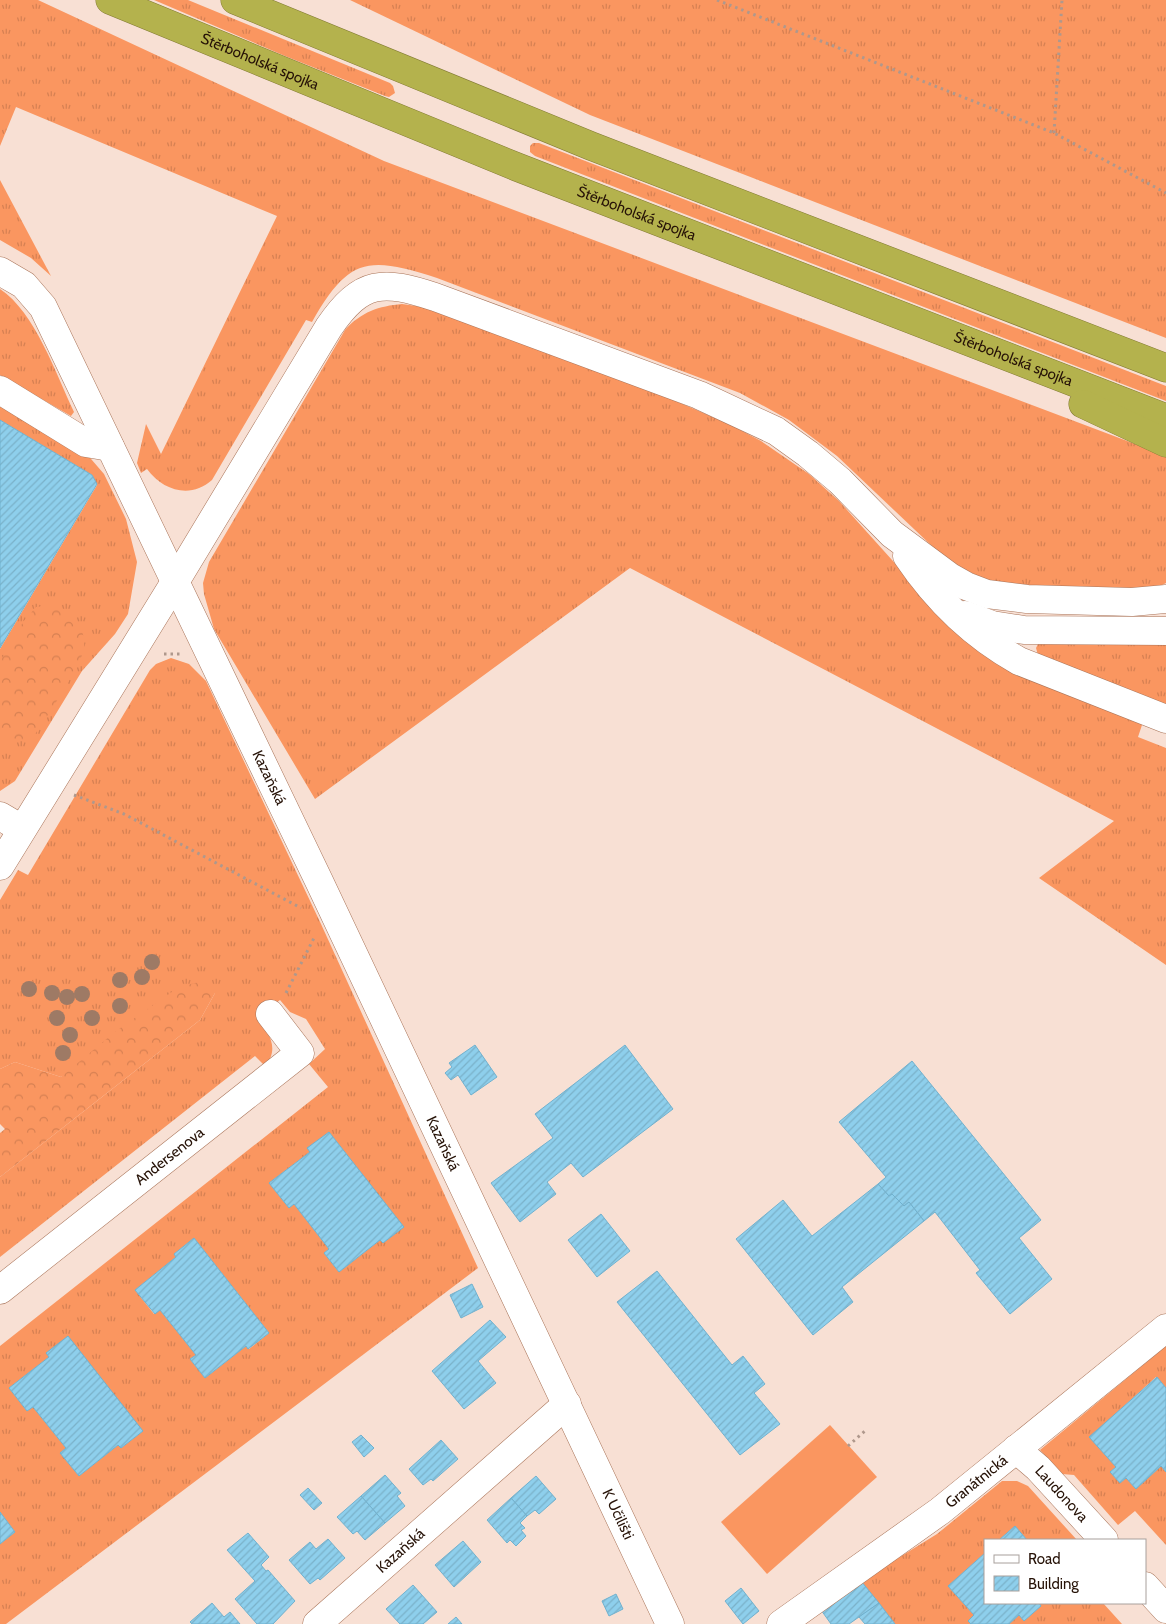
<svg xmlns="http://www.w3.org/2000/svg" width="1166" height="1624" font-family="Cabin,sans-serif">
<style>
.grass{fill:url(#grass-tufts);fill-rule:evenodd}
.forest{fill:url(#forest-crowns)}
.pitch{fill:#fa9660}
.building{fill:url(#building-hatch);stroke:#71b1ce}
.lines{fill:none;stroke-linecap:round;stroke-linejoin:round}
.minor-casing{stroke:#aa755a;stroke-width:29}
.highway-casing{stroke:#827a34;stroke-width:29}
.path{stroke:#af988c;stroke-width:3;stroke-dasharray:2.5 4;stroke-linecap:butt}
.minor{stroke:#fff;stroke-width:28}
.highway{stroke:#b4b24d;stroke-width:28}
.tree{fill:#9e7a65}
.labels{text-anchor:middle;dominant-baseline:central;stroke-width:4.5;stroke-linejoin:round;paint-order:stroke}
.street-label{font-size:15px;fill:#261207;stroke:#fff}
</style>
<defs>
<pattern id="grass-tufts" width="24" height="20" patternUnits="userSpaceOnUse" patternTransform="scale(1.25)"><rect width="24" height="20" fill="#fa9660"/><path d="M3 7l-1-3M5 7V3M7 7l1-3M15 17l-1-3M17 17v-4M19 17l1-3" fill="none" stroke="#d68052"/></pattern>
<pattern id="forest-crowns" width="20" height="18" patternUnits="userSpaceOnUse" patternTransform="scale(1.25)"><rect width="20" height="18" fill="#fa9660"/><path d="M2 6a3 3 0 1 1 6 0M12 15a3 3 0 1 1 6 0" fill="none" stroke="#d68052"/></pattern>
<pattern id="building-hatch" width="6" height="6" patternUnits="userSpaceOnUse" patternTransform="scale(1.25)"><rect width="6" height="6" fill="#8ecfec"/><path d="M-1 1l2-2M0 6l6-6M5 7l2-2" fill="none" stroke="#7ab1c9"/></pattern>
</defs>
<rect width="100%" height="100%" fill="#f8e0d4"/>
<g class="grass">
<path d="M0,0H38L384,161L1159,453L1166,457V583L1156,588L1103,589L1023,587L988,581L960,567L934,548L837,456L789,420L740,393L437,278C368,256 349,257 312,322L306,320L212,480C191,499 163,491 147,469L141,473L137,463L146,424L161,454L277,216L16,107L0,146Z"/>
<path d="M154,0H188L390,83L393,86L395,93L389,97L385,96L285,56Z"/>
<path d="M350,0H1166V338L590,115Z"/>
<path d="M533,143H539L1166,386V401L535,156L530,152V146Z"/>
<path d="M0,180L51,276L31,258L0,240Z"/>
<path d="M0,289C35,312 56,374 74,412L71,416L0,375Z"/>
<path d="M402,304L423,307L662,395L731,425L761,441L809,474L839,501L946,620L1143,722L1138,737L1166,748V965L1039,878L1114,821L630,568L315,799L214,629L204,594L203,583L209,562L345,330C361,312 379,306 402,304Z"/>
<path d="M0,398L79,445L104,474L126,519L137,562L128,614L115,634L82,671L15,781L0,791V649L97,485L92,475L0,420Z"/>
<path d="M1039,642L1166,644V706L1038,655L1036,648Z"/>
<path d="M171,658L189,664L206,681L321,924L478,1268L6,1624H0V1544L15,1532L0,1512V1346L328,1087L309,1064L325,1049L306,1019L290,1012L280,1000L258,1018C269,1033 280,1049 265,1066L255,1056L0,1257V1177L200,1020L215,993L61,1077L15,1062L0,1069V900L18,870L28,875L150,670L156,664ZM329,1132L403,1227L383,1243L380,1240L339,1272L324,1253L329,1249L294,1204L289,1208L269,1183L310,1152L308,1148ZM194,1238L269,1333L249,1349L246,1346L205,1378L190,1359L196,1355L160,1310L154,1314L135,1290L176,1257L174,1254ZM47,1354L143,1431L121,1448L118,1445L79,1476L60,1453L66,1448L33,1407L27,1411L9,1388L49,1357Z"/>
<path d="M1166,1346V1388L1156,1377L1090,1437L1116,1467L1110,1472L1120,1483L1126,1478L1136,1489L1161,1466L1166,1472V1545L1135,1511L1118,1525L1074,1475L1062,1474L1040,1450Z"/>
<path d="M1002,1481H1017L1028,1486L1077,1540H1027L1015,1526L999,1540H985V1553L948,1586L974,1615L968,1621L971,1624H895L861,1581L937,1534Z"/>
<path d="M1039,1603H1103L1122,1624H1009L1019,1615L1024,1621L1041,1606Z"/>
</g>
<g class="forest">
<path d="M53,605C70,612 87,627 84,648C82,665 45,719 34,736L26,741L3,736L0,735V662L23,622L36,607Z"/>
<path d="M203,981L215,993L200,1020L0,1177V1133L5,1129L0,1124V1069L15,1062L61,1077L116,1031L179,987Z"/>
</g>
<path class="pitch" d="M830,1425L877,1477L767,1574L721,1522Z"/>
<g class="building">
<path d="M0,420L92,475L97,484L0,648Z"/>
<path d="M475,1045L497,1077L471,1095L458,1075L451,1080L445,1073L452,1067L449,1063Z"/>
<path d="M625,1045L673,1109L583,1177L571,1163L547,1182L556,1194L520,1222L491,1183L553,1138L535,1114Z"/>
<path d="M912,1061L1041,1220L1019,1238L1052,1279L1010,1314L976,1273L980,1270L935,1212L924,1221L909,1202L904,1206L892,1194L889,1196L878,1184L886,1177L839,1122Z"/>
<path d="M329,1132L404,1227L383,1243L380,1240L339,1272L324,1253L329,1249L294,1204L289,1208L269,1183L310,1152L307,1148Z"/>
<path d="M878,1184L889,1196L892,1194L904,1206L909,1202L924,1221L842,1287L853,1302L813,1335L736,1239L783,1200L812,1236Z"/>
<path d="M601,1214L630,1251L597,1277L568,1240Z"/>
<path d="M194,1238L269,1333L248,1349L246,1346L205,1378L190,1359L196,1355L160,1310L155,1314L135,1290L176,1257L174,1254Z"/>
<path d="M657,1271L732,1365L743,1356L765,1384L754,1393L780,1424L740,1455L617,1302Z"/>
<path d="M472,1284L483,1307L461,1318L450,1295Z"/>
<path d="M490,1320L506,1337L478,1361L496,1383L464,1409L432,1371Z"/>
<path d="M68,1336L143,1431L121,1448L118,1445L79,1476L60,1453L66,1448L33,1407L27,1411L9,1388L49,1357L46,1353Z"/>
<path d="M1157,1377L1166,1388V1472L1161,1466L1136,1489L1126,1478L1120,1483L1110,1472L1116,1467L1089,1437Z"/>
<path d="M361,1435L374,1448L364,1457L352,1442Z"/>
<path d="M441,1440L458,1459L433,1481L431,1479L423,1485L409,1469Z"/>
<path d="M385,1475L401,1493L397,1496L405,1506L385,1523L361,1496Z"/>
<path d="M536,1476L556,1499L539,1514L535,1510L527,1516L511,1498Z"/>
<path d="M308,1488L322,1503L314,1510L300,1495Z"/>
<path d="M361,1496L385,1523L365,1540L357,1531L353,1534L337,1517Z"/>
<path d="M511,1498L527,1516L520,1523L525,1528L521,1530L526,1536L516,1546L510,1540L507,1543L487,1520Z"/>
<path d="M0,1512L15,1532L0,1544Z"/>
<path d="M1015,1526L1027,1540H999Z"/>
<path d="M248,1533L269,1557L261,1565L266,1571L268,1570L295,1601L273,1624H257L235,1599L255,1581L227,1550Z"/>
<path d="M328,1539L345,1558L320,1580L318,1578L310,1584L289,1560L310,1542L316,1549Z"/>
<path d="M463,1541L481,1562L454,1587L435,1565Z"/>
<path d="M985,1553V1603H1039L1041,1606L1024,1621L1019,1615L1009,1624H971L968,1621L974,1615L948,1586Z"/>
<path d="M861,1581L879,1603L849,1624H831L821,1610Z"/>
<path d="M413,1585L437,1612L423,1624H400L386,1609Z"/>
<path d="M741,1588L759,1611L743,1624L725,1601Z"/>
<path d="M616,1594L623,1609L609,1616L602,1601Z"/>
<path d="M212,1603L224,1617L230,1612L240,1624H192L190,1622Z"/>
<path d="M879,1603L895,1624H865L859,1617Z"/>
<path d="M456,1617L462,1624H448Z"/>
</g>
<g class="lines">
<g class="minor-casing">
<g id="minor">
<path id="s1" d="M0,271L24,285L43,307L319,881L670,1624"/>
<path d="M0,390L86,443L110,447"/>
<path d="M907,556C936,599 974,636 1019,661L1166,719"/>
<path d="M965,615L992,625L1024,630L1166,631"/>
<path d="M0,816L22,829"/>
<path d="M0,866L175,582L329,327C362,279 383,280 435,297L699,395L776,431L808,454L840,481L892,534L950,577L966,586L987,594L1027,599L1132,602L1166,599"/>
<path id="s2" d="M0,1290L300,1053L270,1014"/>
<path id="s3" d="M1016,1449L1038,1468L1104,1540"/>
<path d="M1145,1586L1166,1609"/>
<path id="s4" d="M317,1624L567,1404"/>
<path id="s5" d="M781,1624L940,1511L1166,1328"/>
</g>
</g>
<g class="highway-casing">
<g id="highway">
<path id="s6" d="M110,0L517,167L1166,418"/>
<path d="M235,0L591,146L1166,368"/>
<path d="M1083,404L1166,443"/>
</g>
</g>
<g class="path">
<path d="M717,0L1054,133L1166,193"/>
<path d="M1054,133L1062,0"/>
<path d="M164,654H180"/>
<path d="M74,795L124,814L301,908"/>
<path d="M286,993L315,936"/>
<path d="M848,1446L866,1430"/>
</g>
<use href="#minor" class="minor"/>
<use href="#highway" class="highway"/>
</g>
<g class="tree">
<circle cx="152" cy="962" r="8"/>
<circle cx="142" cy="977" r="8"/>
<circle cx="120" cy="980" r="8"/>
<circle cx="29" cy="989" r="8"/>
<circle cx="52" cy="993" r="8"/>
<circle cx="82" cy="994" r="8"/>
<circle cx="67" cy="997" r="8"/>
<circle cx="120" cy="1006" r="8"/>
<circle cx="57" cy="1018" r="8"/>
<circle cx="92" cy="1018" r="8"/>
<circle cx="70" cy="1035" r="8"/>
<circle cx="63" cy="1053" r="8"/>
</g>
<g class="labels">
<g class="street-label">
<text stroke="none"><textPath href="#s6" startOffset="162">Štěrboholská spojka</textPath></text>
<text stroke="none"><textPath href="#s6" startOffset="568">Štěrboholská spojka</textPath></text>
<text stroke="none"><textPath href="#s6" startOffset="972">Štěrboholská spojka</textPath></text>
<text stroke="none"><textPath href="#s1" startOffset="579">Kazaňská</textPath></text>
<text stroke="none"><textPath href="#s1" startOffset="984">Kazaňská</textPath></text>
<text stroke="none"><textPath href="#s2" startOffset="216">Andersenova</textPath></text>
<text stroke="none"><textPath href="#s5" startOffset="242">Granátnická</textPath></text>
<text stroke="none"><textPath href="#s3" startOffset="64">Laudonova</textPath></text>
<text stroke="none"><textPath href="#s1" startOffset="1394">K Učilišti</textPath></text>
<text stroke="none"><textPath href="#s4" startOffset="111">Kazaňská</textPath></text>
</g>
</g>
<rect x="984" y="1539" width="162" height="65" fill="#ffffff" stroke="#a8a09c"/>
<rect x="994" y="1555" width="25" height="8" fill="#ffffff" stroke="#a8a09c"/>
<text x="1028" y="1564" font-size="15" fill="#261207">Road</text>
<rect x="994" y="1576" width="25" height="15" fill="url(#building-hatch)" stroke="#a8a09c"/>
<text x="1028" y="1589" font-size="15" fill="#261207">Building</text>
</svg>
